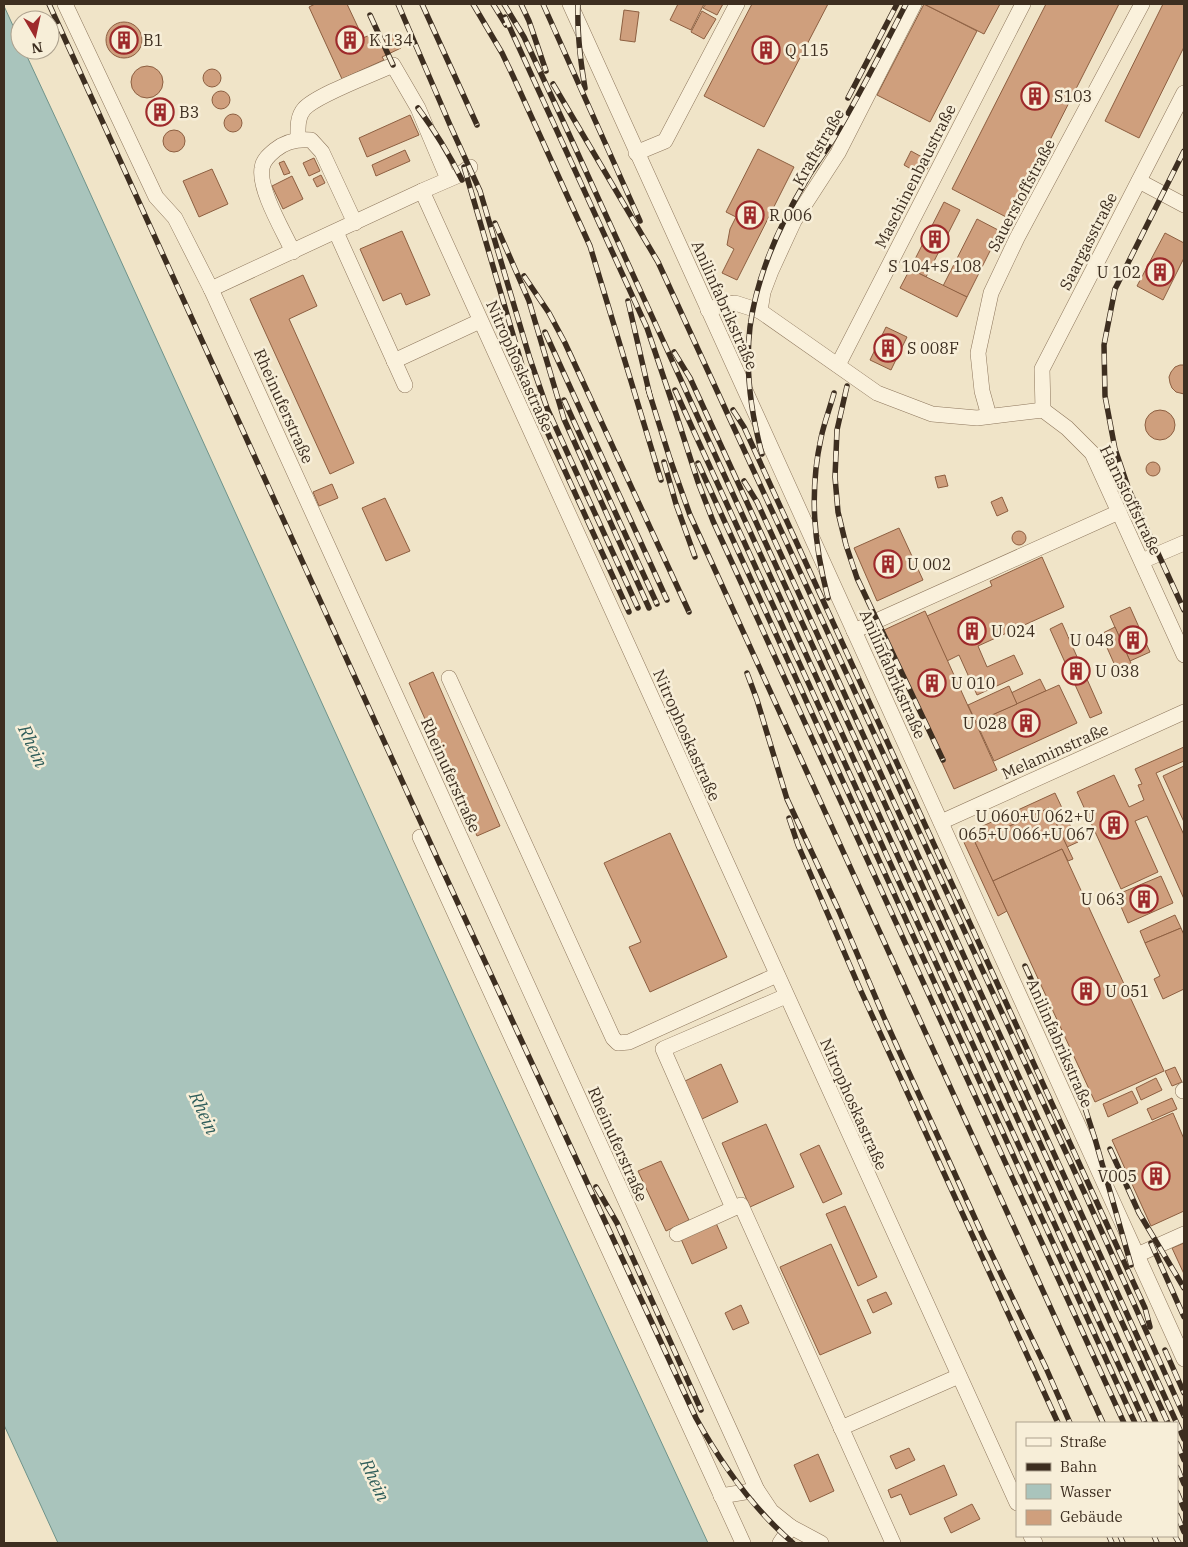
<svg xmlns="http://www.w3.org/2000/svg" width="1188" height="1547" font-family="'IBM Plex Serif',serif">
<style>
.water{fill:#a9c4bc;stroke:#6f938a}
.building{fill:#cf9f7d;stroke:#8d5f41}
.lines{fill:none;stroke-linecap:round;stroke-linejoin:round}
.street-casing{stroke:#8d765c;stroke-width:16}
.street{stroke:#faf1dc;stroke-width:15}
.rail-casing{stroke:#3d2e20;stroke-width:5.5}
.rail{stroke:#f7eed8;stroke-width:4;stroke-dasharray:11;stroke-linecap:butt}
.labels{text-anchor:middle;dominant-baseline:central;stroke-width:5;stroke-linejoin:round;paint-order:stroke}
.poi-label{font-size:16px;fill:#3d2e20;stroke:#f7eed8;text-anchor:start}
.street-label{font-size:16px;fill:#3d2e20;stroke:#f7eed8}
.water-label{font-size:18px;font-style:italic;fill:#2f5d5a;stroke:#f7eed8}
</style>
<rect width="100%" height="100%" fill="#f0e4c8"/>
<path class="water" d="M4,6L20,41V50H24L70,149L471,1031L708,1543H58L4,1425Z"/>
<g class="building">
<path d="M315,4H347L363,38L372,34L376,42L395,34L401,48L382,57L384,60L342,79L309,7Z"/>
<path d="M678,4H704L691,30L670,20Z"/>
<path d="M706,4H723L717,15L703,8Z"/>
<path d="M752,4H828L764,127L704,96Z"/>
<path d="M924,4L977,31L930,122L877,95Z"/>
<path d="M924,4H1000L984,34Z"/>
<path d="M1046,4H1119L1010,219L952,189Z"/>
<path d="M1163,4H1184V47L1139,138L1105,121Z"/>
<path d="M624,10L639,12L635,42L620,40Z"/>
<path d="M702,11L716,19L704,39L691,32Z"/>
<circle cx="124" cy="40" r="18"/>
<circle cx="147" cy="82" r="16"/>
<circle cx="212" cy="78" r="9"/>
<circle cx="221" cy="100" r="9"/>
<circle cx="160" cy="112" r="12"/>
<circle cx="233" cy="123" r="9"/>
<path d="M410,115L419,135L367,157L359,138Z"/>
<circle cx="174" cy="141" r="11"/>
<path d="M758,149L794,167L737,280L722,273L734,249L727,245L730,229L736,217L726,212Z"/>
<path d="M405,150L410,161L376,176L372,165Z"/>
<path d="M911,151L931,162L923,176L904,165Z"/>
<path d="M314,158L320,171L309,176L303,163Z"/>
<path d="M284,161L290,173L284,175L279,163Z"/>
<path d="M212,169L228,204L199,217L183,181Z"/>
<path d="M321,175L325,183L317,187L313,179Z"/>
<path d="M292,176L303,199L283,209L272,186Z"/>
<path d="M944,202L960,210L926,277L910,269Z"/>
<path d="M977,219L1000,231L967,297L943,286Z"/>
<path d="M402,231L430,295L406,305L401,293L383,301L360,249Z"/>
<path d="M1165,233L1184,243V258L1163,300L1137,286Z"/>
<path d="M910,269L967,297L957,317L900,288Z"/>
<path d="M303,275L317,306L289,319L354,463L330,474L250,299Z"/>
<path d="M886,327L907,337L891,370L870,360Z"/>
<path d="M1180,365H1184V394L1176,392L1172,388L1170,383L1169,377L1171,372L1175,367Z"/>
<circle cx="1160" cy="425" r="15"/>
<circle cx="1153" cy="469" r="7"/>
<path d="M945,475L948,486L938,488L935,477Z"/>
<path d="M332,484L338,498L319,506L313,492Z"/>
<path d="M1002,497L1008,511L997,516L991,502Z"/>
<path d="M385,498L410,551L386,561L362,508Z"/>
<path d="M899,528L923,580L877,601L854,548Z"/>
<circle cx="1019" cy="538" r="7"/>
<path d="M1042,557L1064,607L978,646L987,667L1014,655L1023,674L977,695L959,655L947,661L927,616L992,586L990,581Z"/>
<path d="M1130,607L1150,652L1130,661L1110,616Z"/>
<path d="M925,611L997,770L954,789L882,631Z"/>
<path d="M1062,623L1102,713L1090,718L1050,629Z"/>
<path d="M1115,627L1134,670L1120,677L1101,634Z"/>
<path d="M433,672L500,826L477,836L409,683Z"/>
<path d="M1040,679L1046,691L1017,704L1011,693Z"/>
<path d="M1059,685L1077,723L994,761L976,722Z"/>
<path d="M1009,686L1017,704L976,722L968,705Z"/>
<path d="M1184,747V761L1156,773L1184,835V899L1147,816L1135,821L1158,872L1121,889L1077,792L1114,775L1129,807L1144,800L1138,785L1142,784L1135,769Z"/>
<path d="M1184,766V822L1163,776Z"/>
<path d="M1055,793L1078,842L1067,847L1049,808L975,842L1007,911L998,916L961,836Z"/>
<path d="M1049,808L1073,859L1068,861L1062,849L993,881L975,842Z"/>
<path d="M670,833L727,957L650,992L629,947L641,942L604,863Z"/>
<path d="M1062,849L1164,1071L1095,1102L993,881Z"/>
<path d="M1161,876L1173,903L1128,923L1116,895Z"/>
<path d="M1175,915L1181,928L1145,943L1140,931Z"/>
<path d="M1181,928L1184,935V989L1163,999L1154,979L1160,976L1145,943Z"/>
<path d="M721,1064L738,1102L702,1119L685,1081Z"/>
<path d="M1175,1067L1182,1082L1172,1086L1165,1071Z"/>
<path d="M1156,1078L1162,1090L1141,1100L1136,1088Z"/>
<path d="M1132,1091L1138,1103L1108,1117L1103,1104Z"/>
<path d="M1172,1098L1177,1109L1152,1120L1147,1109Z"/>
<path d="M1173,1113L1184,1139V1211L1151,1226L1112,1140Z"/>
<path d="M766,1124L794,1187L750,1207L722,1143Z"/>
<path d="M819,1145L842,1194L823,1203L800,1154Z"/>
<path d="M661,1161L689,1220L666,1231L638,1171Z"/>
<path d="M845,1206L877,1277L858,1286L826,1214Z"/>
<path d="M716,1223L727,1248L692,1264L681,1239Z"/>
<path d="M1184,1243V1274L1172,1248Z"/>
<path d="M831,1244L871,1333L820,1355L780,1267Z"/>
<path d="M886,1292L892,1304L873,1313L867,1300Z"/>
<path d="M741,1305L749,1323L733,1330L725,1313Z"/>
<path d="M909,1448L915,1460L896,1469L890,1456Z"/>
<path d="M818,1454L834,1491L810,1502L794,1465Z"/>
<path d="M944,1465L957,1495L910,1515L901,1494L891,1498L888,1490Z"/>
<path d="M972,1504L980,1519L951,1533L944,1518Z"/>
</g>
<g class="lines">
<g class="street-casing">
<g id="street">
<path d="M65,4L156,197L175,218L211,289L757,1490L771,1511L791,1527L821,1543"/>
<path d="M570,4L1184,1359"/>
<path d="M298,139C298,129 297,117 304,109C316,95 374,74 393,65L418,108L448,179"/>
<path d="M636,153L665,141L737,4"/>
<path d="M1139,181L1184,205"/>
<path d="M422,191L459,175L470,167"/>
<path d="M336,232L405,385"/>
<path d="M293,252C284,232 258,189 262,168C263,160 269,155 275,150C286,141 298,139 311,140L322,152L355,223"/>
<path d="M211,289L422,191L1017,1503"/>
<path d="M708,310L721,305L735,303L760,311L877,393L932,414L977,418L1043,410L1067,428L1092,453L1184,655"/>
<path d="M760,311L763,292L771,271L794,221L838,153L914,4"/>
<path d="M394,361L480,321"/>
<path d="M838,365L1023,4"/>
<path d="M1043,410L1042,369L1184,93"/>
<path d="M989,416L982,391L978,353L991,293L1017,238L1142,4"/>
<path d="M1142,561L1184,543"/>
<path d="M854,631L1119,512"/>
<path d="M449,678L613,1038L618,1043L629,1042L777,975"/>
<path d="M941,822L1184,712"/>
<path d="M420,837L743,1543"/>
<path d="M1183,1091L1184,1090"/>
<path d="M733,1208L663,1049L786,996"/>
<path d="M677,1234L741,1205L893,1543"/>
<path d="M1137,1255L1184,1234"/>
<path d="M841,1428L959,1376"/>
<path d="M721,1496L757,1490"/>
<path d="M1031,1536L1035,1543"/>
<path d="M780,1543L791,1527"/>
</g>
</g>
<use href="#street" class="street"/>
<g class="rail-casing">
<g id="rail">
<path d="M49,4L438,860L696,1418C722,1465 752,1508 793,1543"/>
<path d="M398,4L450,125L480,191L530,359L547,408L638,608"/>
<path d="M422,4L477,125"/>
<path d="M473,4L502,53L513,76L590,246L661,480"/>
<path d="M493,4L506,25"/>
<path d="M504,4L524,37L563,121L1156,1423"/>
<path d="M521,4L529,21L546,71"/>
<path d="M543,4L640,221"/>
<path d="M578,4C577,33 580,59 585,88"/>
<path d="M370,15L393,65"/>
<path d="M505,17L647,328L677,417L698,482L713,521L1124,1423"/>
<path d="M553,84L658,262L1085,1194L1184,1416"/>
<path d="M848,98L897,4"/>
<path d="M418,108C435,131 449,154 462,180"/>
<path d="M1184,151L1115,289L1104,345L1105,396L1115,449L1129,490L1184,610"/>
<path d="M464,167L528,386L540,416L629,612"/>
<path d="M495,223L529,301L564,419L649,608"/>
<path d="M524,276L549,313L565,343L689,612"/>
<path d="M628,301L650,396"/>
<path d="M545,332L667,600"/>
<path d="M674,352L690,378L718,439L1168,1423"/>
<path d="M847,386L837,430L835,477L838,512L846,545L857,578L943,760"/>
<path d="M648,389L670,459L690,515L1103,1423"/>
<path d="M675,390L1145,1423"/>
<path d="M564,400L657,604"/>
<path d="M733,410L744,427L1145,1308L1150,1327"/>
<path d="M762,454C751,413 745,369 750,327C757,274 780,224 807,179C817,162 829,148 838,131C862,90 884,47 906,4"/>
<path d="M664,462L676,504L695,557"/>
<path d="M698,463L1135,1423"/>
<path d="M744,481L757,502L1184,1439"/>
<path d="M828,598C814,544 809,493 821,438C824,423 830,408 834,393"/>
<path d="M747,673L757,700L787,799L839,911L886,1022L983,1236L1046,1368L1070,1423"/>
<path d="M789,818L798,845L860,989L1058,1423"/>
<path d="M1025,966L1074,1074L1095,1139L1131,1265"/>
<path d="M1110,1149L1139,1213L1184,1288"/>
<path d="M596,1187L617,1223L701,1410"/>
<path d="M1151,1243L1184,1317"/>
<path d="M1165,1350L1184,1393"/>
<path d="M1177,1443L1184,1460"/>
<path d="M1177,1467L1184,1484"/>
<path d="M1177,1492L1184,1509"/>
<path d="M1177,1515L1184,1532"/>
<path d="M1109,1536L1112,1543"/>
<path d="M1120,1536L1123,1543"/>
<path d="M1154,1536L1157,1543"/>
<path d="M1175,1536L1179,1543"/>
</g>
</g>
<use href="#rail" class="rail"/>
</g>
<defs>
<g id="building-ring" transform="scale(1.4375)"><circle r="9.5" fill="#f7eed8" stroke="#9e2a2b" stroke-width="1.5"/><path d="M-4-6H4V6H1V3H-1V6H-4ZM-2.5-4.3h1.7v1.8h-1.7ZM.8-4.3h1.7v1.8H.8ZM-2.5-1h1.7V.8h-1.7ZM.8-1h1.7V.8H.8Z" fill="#9e2a2b"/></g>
</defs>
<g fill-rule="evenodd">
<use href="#building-ring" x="124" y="40"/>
<use href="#building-ring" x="350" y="40"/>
<use href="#building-ring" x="766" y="50"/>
<use href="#building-ring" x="1035" y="96"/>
<use href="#building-ring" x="160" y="112"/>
<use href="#building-ring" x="750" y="215"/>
<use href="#building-ring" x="935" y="239"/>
<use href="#building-ring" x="1160" y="272"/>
<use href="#building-ring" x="888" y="348"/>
<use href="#building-ring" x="888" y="564"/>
<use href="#building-ring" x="972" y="631"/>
<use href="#building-ring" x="1133" y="640"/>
<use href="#building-ring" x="1076" y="671"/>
<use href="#building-ring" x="932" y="683"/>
<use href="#building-ring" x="1026" y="723"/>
<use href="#building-ring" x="1114" y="825"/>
<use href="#building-ring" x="1144" y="899"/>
<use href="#building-ring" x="1086" y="991"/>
<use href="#building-ring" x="1156" y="1176"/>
</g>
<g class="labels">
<g class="poi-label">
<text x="143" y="40">B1</text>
<text x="369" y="40">K 134</text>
<text x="785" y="50">Q 115</text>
<text x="1054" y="96">S103</text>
<text x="179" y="112">B3</text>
<text x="769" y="215">R 006</text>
<text x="935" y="266" text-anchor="middle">S 104+S 108</text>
<text x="1141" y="272" text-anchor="end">U 102</text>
<text x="907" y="348">S 008F</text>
<text x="907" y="564">U 002</text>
<text x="991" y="631">U 024</text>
<text x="1114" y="640" text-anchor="end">U 048</text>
<text x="1095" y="671">U 038</text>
<text x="951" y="683">U 010</text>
<text x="1007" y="723" text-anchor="end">U 028</text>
<text x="1095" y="816" text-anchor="end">U 060+U 062+U<tspan x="1095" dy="18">065+U 066+U 067</tspan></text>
<text x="1125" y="899" text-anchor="end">U 063</text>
<text x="1105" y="991">U 051</text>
<text x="1137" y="1176" text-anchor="end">V005</text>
</g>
<g class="street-label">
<text transform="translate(818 147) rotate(-60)">Kraftstraße</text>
<text transform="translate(915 176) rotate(-63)">Maschinenbaustraße</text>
<text transform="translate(1021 195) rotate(-62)">Sauerstoffstraße</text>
<text transform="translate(1088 241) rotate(-63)">Saargasstraße</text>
<text transform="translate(725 305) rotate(66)">Anilinfabrikstraße</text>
<text transform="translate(520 366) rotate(66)">Nitrophoskastraße</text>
<text transform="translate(284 406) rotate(66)">Rheinuferstraße</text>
<text transform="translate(1131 500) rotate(64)">Harnstoffstraße</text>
<text transform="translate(893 674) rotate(66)">Anilinfabrikstraße</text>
<text transform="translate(687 735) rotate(66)">Nitrophoskastraße</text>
<text transform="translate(1055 751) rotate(-24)">Melaminstraße</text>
<text transform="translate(451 775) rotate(66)">Rheinuferstraße</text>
<text transform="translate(1060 1043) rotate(66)">Anilinfabrikstraße</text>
<text transform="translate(854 1104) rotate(66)">Nitrophoskastraße</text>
<text transform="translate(618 1144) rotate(66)">Rheinuferstraße</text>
</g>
<g class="water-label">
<text transform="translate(33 746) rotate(65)">Rhein</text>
<text transform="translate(204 1113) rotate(65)">Rhein</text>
<text transform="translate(375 1480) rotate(65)">Rhein</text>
</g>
</g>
<rect width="1188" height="1547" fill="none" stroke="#3d2e20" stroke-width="10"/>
<rect x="1016" y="1422" width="162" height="115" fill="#f7eed8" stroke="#ada18e"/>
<rect x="1026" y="1438" width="25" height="8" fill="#faf1dc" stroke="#ada18e"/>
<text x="1060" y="1447" font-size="15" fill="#3d2e20">Straße</text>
<rect x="1026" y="1463" width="25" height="8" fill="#3d2e20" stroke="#ada18e"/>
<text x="1060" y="1472" font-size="15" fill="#3d2e20">Bahn</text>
<rect x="1026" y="1484" width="25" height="15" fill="#a9c4bc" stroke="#ada18e"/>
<text x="1060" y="1497" font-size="15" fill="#3d2e20">Wasser</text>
<rect x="1026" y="1510" width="25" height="15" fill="#cf9f7d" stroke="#ada18e"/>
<text x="1060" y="1522" font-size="15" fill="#3d2e20">Gebäude</text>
<g transform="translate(35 35) rotate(171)"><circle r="24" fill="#f7eed8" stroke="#ada18e"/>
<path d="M0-4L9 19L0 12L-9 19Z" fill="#9e2a2b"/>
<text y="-8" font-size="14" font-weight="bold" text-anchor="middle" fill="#3d2e20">N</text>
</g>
</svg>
